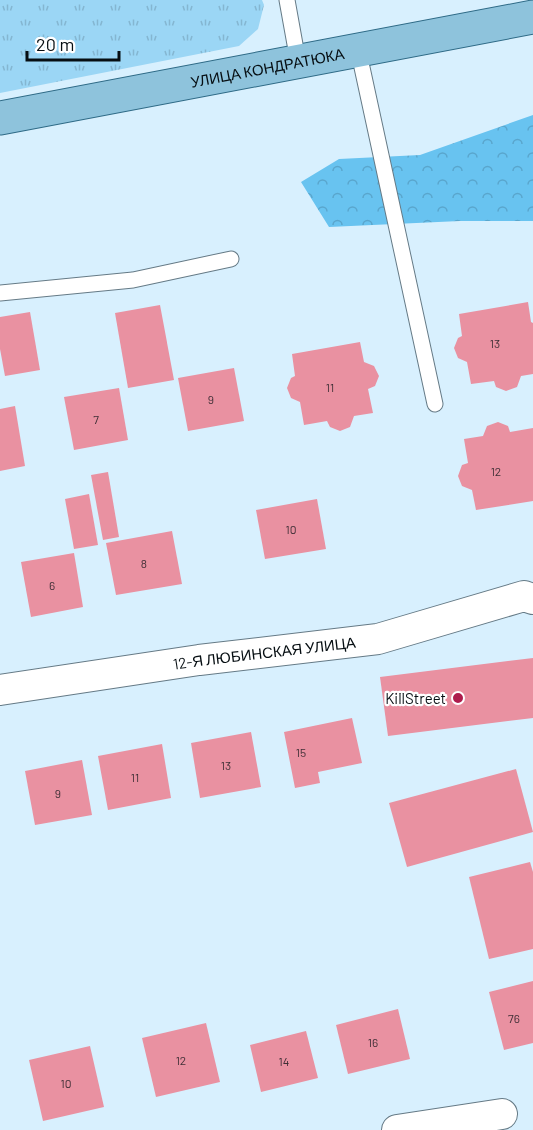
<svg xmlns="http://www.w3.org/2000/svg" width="533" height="1130" font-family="Barlow,sans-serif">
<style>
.grass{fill:url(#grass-tufts)}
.forest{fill:url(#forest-crowns)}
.building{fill:#e991a1}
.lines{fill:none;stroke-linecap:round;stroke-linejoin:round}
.service-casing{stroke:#657a86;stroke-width:17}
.minor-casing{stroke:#657a86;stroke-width:32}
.primary-casing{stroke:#2e6a86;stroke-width:35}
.service{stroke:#fff;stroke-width:15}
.minor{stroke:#fff;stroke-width:30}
.primary{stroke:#8ec3dc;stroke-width:33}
.poi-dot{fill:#ae1c4d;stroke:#fff;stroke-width:2}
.labels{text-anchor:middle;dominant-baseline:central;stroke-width:4.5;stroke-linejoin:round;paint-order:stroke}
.number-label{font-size:12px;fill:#3f2f36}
.street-label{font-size:15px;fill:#060e12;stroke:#fff}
.poi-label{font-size:15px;fill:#060e12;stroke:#fff;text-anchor:end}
</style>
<defs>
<pattern id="grass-tufts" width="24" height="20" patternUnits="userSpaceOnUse" patternTransform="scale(1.5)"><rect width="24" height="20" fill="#9bd6f5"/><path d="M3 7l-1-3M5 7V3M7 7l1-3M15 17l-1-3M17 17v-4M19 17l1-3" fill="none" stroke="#84b6d1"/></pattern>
<pattern id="forest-crowns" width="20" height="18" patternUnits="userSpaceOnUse" patternTransform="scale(1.5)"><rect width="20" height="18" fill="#68c3f0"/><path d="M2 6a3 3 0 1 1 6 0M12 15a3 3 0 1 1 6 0" fill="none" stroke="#59a6cd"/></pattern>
</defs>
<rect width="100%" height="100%" fill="#d8f0fe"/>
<path class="grass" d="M0,0H262L264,5L258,29L239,46L0,93Z"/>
<path class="forest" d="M533,115V221H460L329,227L301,182L339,159L420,155Z"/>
<g class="building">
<path d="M528,302L531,322L533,323V374L521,376L517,387L506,391L496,387L494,381L471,384L467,362L458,358L454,348L458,338L462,336L459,314Z"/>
<path d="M160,305L174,380L128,388L115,313Z"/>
<path d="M30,312L40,370L5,376L0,349V317Z"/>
<path d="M360,342L364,362L374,366L379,376L375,386L368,389L373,413L354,416L350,427L340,431L330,427L327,421L304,425L300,402L291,398L287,388L291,378L295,376L292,354Z"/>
<path d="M234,368L244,421L188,431L178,378Z"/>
<path d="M119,388L128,440L74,450L64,397Z"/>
<path d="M15,406L25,466L0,471V409Z"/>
<path d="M498,422L508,426L510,432L533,428V501L476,510L472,490L462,486L458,476L462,465L468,463L464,439L483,436L487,426Z"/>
<path d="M108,472L119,537L103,540L91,475Z"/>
<path d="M89,494L98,545L74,549L65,499Z"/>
<path d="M317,499L326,549L265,559L256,510Z"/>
<path d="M172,531L182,584L116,595L106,543Z"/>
<path d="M74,553L83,607L31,617L21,562Z"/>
<path d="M533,658V718L388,736L380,677Z"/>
<path d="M352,718L362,763L318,772L320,783L295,788L284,732Z"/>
<path d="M251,732L261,787L200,798L191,743Z"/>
<path d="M162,744L171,798L108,810L98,756Z"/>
<path d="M82,760L92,815L35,825L25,771Z"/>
<path d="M516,769L533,832L407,867L389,803Z"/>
<path d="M530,862L533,872V949L489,959L469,877Z"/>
<path d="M533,981V1043L504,1050L489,992Z"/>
<path d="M398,1009L410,1059L348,1074L336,1025Z"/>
<path d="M206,1023L220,1082L156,1097L142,1038Z"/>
<path d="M306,1031L318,1078L261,1092L250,1045Z"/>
<path d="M90,1046L104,1107L43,1121L29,1060Z"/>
</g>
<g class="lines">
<g class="service-casing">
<g id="service">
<path d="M287,0L298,61"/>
<path d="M358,49L435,404"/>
<path d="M0,293L133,280L231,259"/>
</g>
</g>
<g class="minor-casing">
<g id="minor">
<path id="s1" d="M0,690L199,660L378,639L524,596L533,599"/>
<path d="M397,1130L502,1114"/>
</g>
</g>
<g class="primary-casing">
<g id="primary">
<path id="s2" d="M0,118L533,17"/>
</g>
</g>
<use href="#service" class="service"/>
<use href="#minor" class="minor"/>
<use href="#primary" class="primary"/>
</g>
<circle class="poi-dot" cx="458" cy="698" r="6"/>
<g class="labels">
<g class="number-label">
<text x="495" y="343">13</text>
<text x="330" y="387">11</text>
<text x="211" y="399">9</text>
<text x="96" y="419">7</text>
<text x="496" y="471">12</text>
<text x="291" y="529">10</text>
<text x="144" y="563">8</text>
<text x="52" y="585">6</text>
<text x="301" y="752">15</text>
<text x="226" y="765">13</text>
<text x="135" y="777">11</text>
<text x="58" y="793">9</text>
<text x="514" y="1018">76</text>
<text x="373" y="1042">16</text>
<text x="181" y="1060">12</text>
<text x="284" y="1061">14</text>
<text x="66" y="1083">10</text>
</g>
<g class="street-label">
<text stroke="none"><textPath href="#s2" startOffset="272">УЛИЦА КОНДРАТЮКА</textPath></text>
<text stroke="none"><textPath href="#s1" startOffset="267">12-Я ЛЮБИНСКАЯ УЛИЦА</textPath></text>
</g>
<g class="poi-label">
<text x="446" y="698">KillStreet</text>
</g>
</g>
<path d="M27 51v9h92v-9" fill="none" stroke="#060e12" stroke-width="3"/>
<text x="36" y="51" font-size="18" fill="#060e12" stroke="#ffffff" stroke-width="4.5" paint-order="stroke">20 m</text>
</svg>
